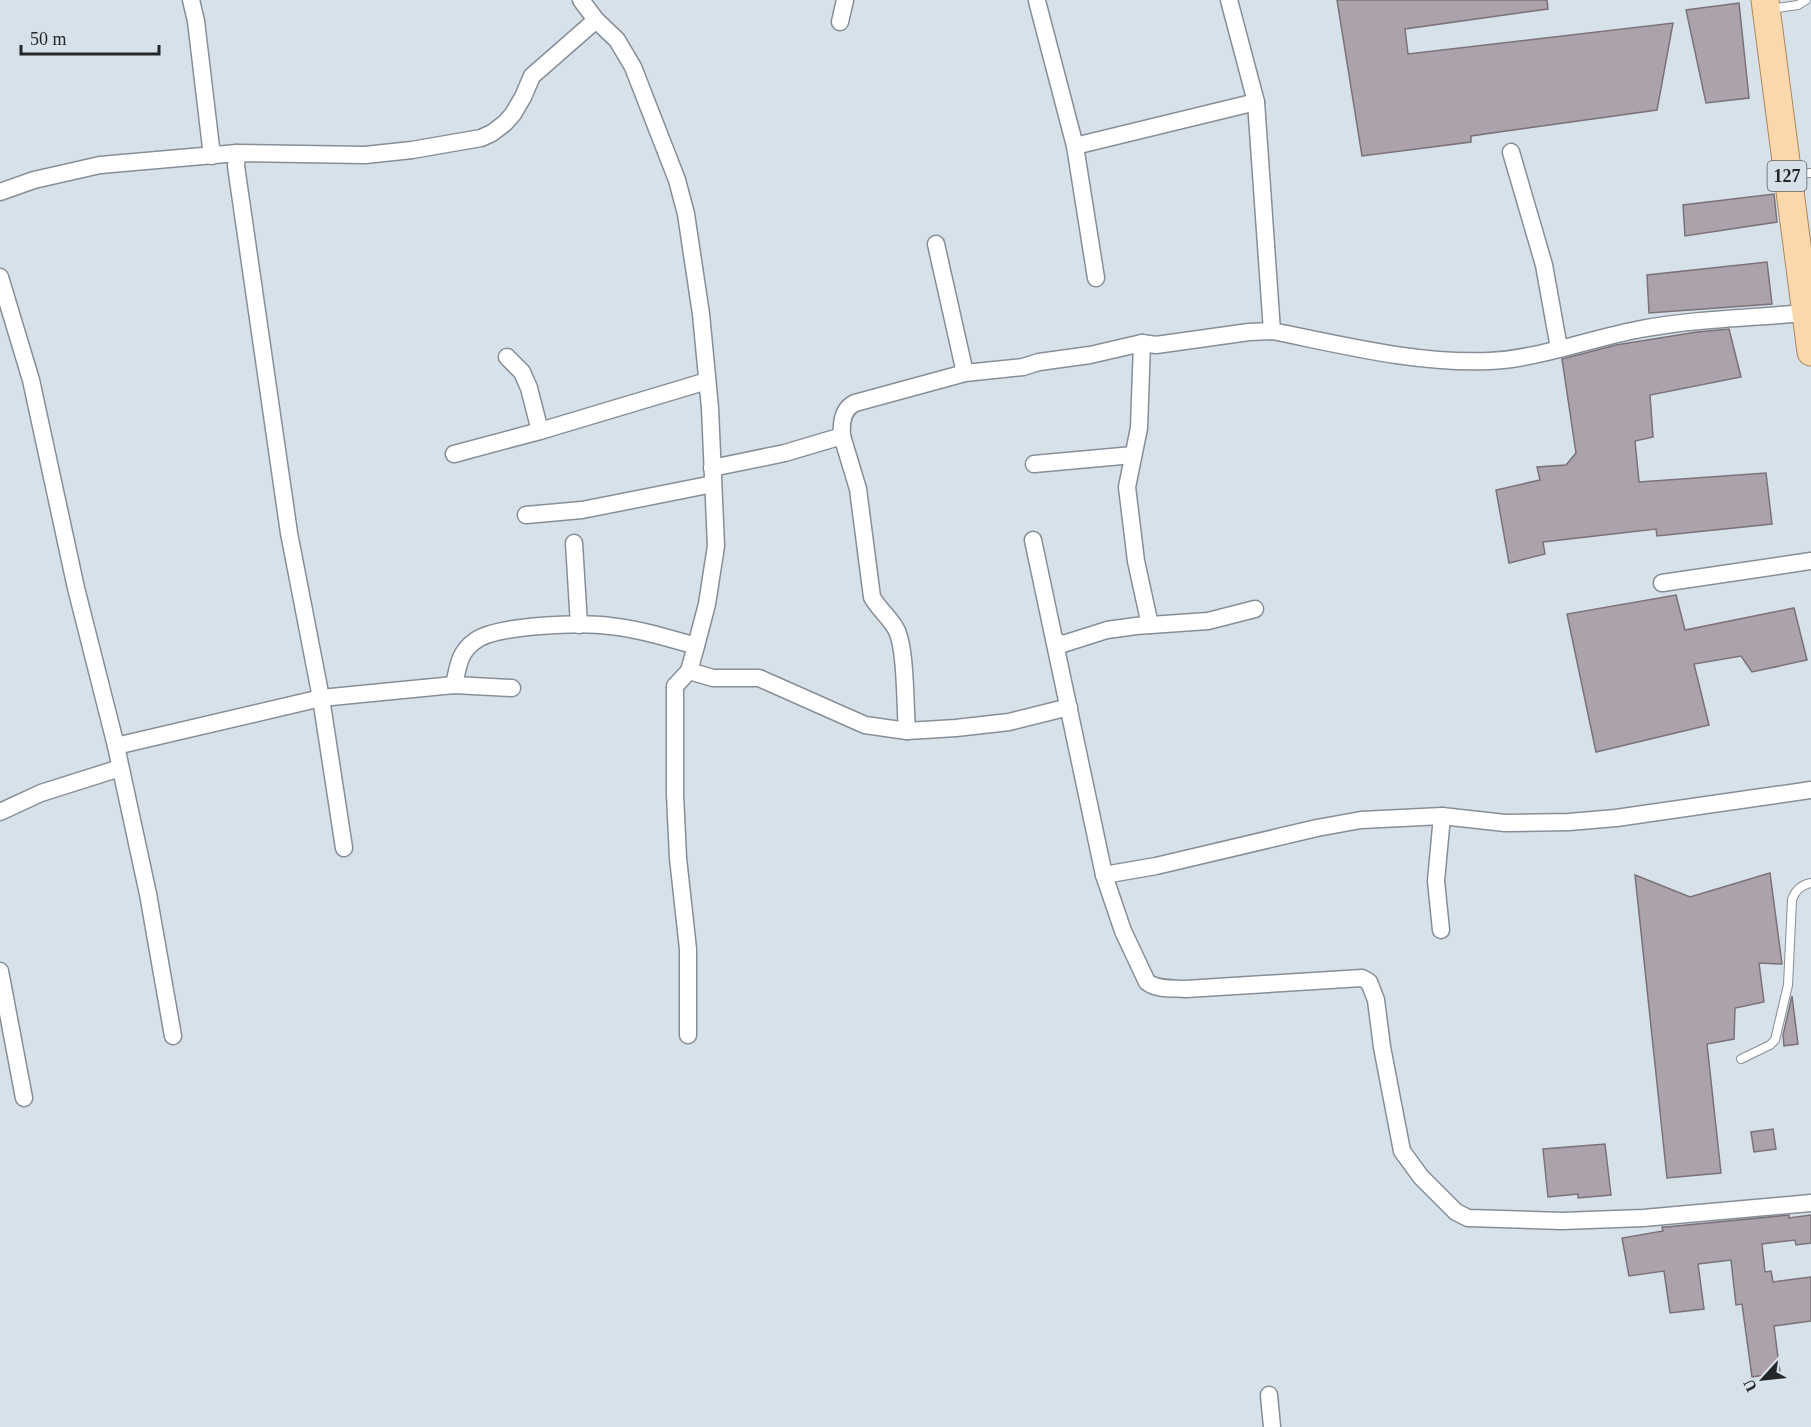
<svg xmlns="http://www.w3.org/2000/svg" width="1811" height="1427" font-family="'Times New Roman',serif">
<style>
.building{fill:#aca2ab;stroke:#7a7179;stroke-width:1.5}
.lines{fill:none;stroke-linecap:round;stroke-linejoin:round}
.lane-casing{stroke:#868f97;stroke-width:10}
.street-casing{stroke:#868f97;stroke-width:19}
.primary-casing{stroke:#ac885b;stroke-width:29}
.lane{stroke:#fff;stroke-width:8}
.street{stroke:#fff;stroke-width:16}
.primary{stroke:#fad7ad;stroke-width:27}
.labels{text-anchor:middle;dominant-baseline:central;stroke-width:5;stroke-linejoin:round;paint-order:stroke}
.shield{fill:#d7e1ea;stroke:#595f64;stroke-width:1.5}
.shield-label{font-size:18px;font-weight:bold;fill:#23272a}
</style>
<rect width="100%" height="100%" fill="#d7e1ea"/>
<g class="building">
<path d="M1337,0H1547L1548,9L1405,29L1408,54L1673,23L1657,110L1471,136V142L1362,156Z"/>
<path d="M1739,3L1749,98L1706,103L1686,10Z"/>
<path d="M1774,194L1777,222L1685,236L1683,205Z"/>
<path d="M1767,262L1772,304L1649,313L1647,275Z"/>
<path d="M1729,329L1741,377L1650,395L1653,437L1635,441L1639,482L1766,473L1772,524L1657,536L1656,529L1543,542L1545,554L1509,563L1496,490L1540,480L1537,467L1566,465L1576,453L1562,359L1616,345L1697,332Z"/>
<path d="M1676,595L1685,630L1794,608L1807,660L1752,672L1741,656L1694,664L1709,725L1596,752L1567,614Z"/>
<path d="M1770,873L1782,964L1759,963L1764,1002L1735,1008L1734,1039L1707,1044L1721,1173L1667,1178L1635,875L1690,897Z"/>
<path d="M1792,996L1798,1044L1784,1046L1783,1035Z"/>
<path d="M1773,1129L1776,1149L1754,1152L1751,1132Z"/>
<path d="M1605,1144L1611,1195L1578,1198V1194L1548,1197L1543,1149Z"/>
<path d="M1789,1215V1218L1811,1215V1243L1796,1245L1795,1240L1762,1244L1765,1272L1771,1271L1773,1282L1811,1277V1321L1774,1326L1780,1373L1752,1377L1742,1304L1736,1305L1731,1260L1698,1264L1704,1309L1670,1313L1664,1271L1629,1276L1622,1238L1663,1231L1662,1227H1666Z"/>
</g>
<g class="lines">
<g class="lane-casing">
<g id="lane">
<path d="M1770,9L1798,5L1806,0"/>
<path d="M1791,174L1811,173"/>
<path d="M1741,1059L1770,1045L1775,1040L1788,985L1792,900C1795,890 1801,885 1811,883"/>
</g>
</g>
<g class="street-casing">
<g id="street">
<path d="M191,0L196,21L212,156"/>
<path d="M581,0L596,20L617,40L633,67L677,180L686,214L701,314L710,408L716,546L707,604L696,646"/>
<path d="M1229,0L1256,102L1272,331"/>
<path d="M1037,1L1075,146L1096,278"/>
<path d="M840,22L845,0"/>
<path d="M1075,146L1256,102"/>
<path d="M1511,152L1544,265L1559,348"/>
<path d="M237,153L236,166L289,533L321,698L344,848"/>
<path d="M0,192L34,180L100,165L237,153L365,155L412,150L481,138L492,133L505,123L513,114L523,97L532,76L596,20"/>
<path d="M936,244L965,373"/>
<path d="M0,277L31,380L76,588L116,746L148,894L173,1036"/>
<path d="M1142,343L1139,428L1127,487L1136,561L1150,625"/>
<path d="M507,357L522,372L529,388L540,431"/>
<path d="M842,436L858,489L872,597C879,610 891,618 897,631C906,651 905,707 907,731"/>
<path d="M454,454L540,431L707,381"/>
<path d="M1034,464L1133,455"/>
<path d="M712,468L785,453L842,436C841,423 842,409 855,403L965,373L1023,367L1039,362L1090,355L1142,343L1156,345L1249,332L1272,331C1343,345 1416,364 1489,361C1538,359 1592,338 1641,329C1694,319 1750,318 1804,313"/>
<path d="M526,515L582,510L713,484"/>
<path d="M1033,540L1104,875L1156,866L1317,828L1361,820L1442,816L1505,823L1569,822L1616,818L1811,790"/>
<path d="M574,543L579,625"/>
<path d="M1662,583L1811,561"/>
<path d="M1056,641L1063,644L1107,630L1136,626L1208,621L1255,609"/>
<path d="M454,685C458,667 459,652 475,641C495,625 583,622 610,626C639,629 668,638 696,646L689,671L713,678H759L865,725L907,731L956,728L1009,722L1069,707"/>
<path d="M116,746L321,698L454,685L512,688"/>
<path d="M0,812L41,793L120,768"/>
<path d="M1104,875L1123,931L1147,982C1157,990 1173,988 1186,989L1362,978L1369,982L1376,1000L1382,1047L1402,1151L1421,1177L1456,1212L1468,1218L1562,1221L1643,1218L1811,1203"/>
<path d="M1441,930L1436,881L1442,816"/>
<path d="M0,971L24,1098"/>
<path d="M688,1035V949L678,858L675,794V686L689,671"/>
<path d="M1269,1395L1272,1427"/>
</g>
</g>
<g class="primary-casing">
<path id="primary" d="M1765,0L1811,352"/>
</g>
<use href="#lane" class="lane"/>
<use href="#street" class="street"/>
<use href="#primary" class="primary"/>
</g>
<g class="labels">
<rect class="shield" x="1767.5" y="161" width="39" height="30" rx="4.5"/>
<g class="shield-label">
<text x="1787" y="176">127</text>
</g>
</g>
<g transform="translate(1763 1379) rotate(243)" stroke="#d7e1ea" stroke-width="4.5" paint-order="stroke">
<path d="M0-4.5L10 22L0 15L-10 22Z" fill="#23272a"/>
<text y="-9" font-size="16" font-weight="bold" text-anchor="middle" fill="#23272a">U</text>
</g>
<path d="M21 45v9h138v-9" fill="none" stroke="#23272a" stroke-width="3"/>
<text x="30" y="45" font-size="18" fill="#23272a" stroke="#d7e1ea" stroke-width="4.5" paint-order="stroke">50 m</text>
</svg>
